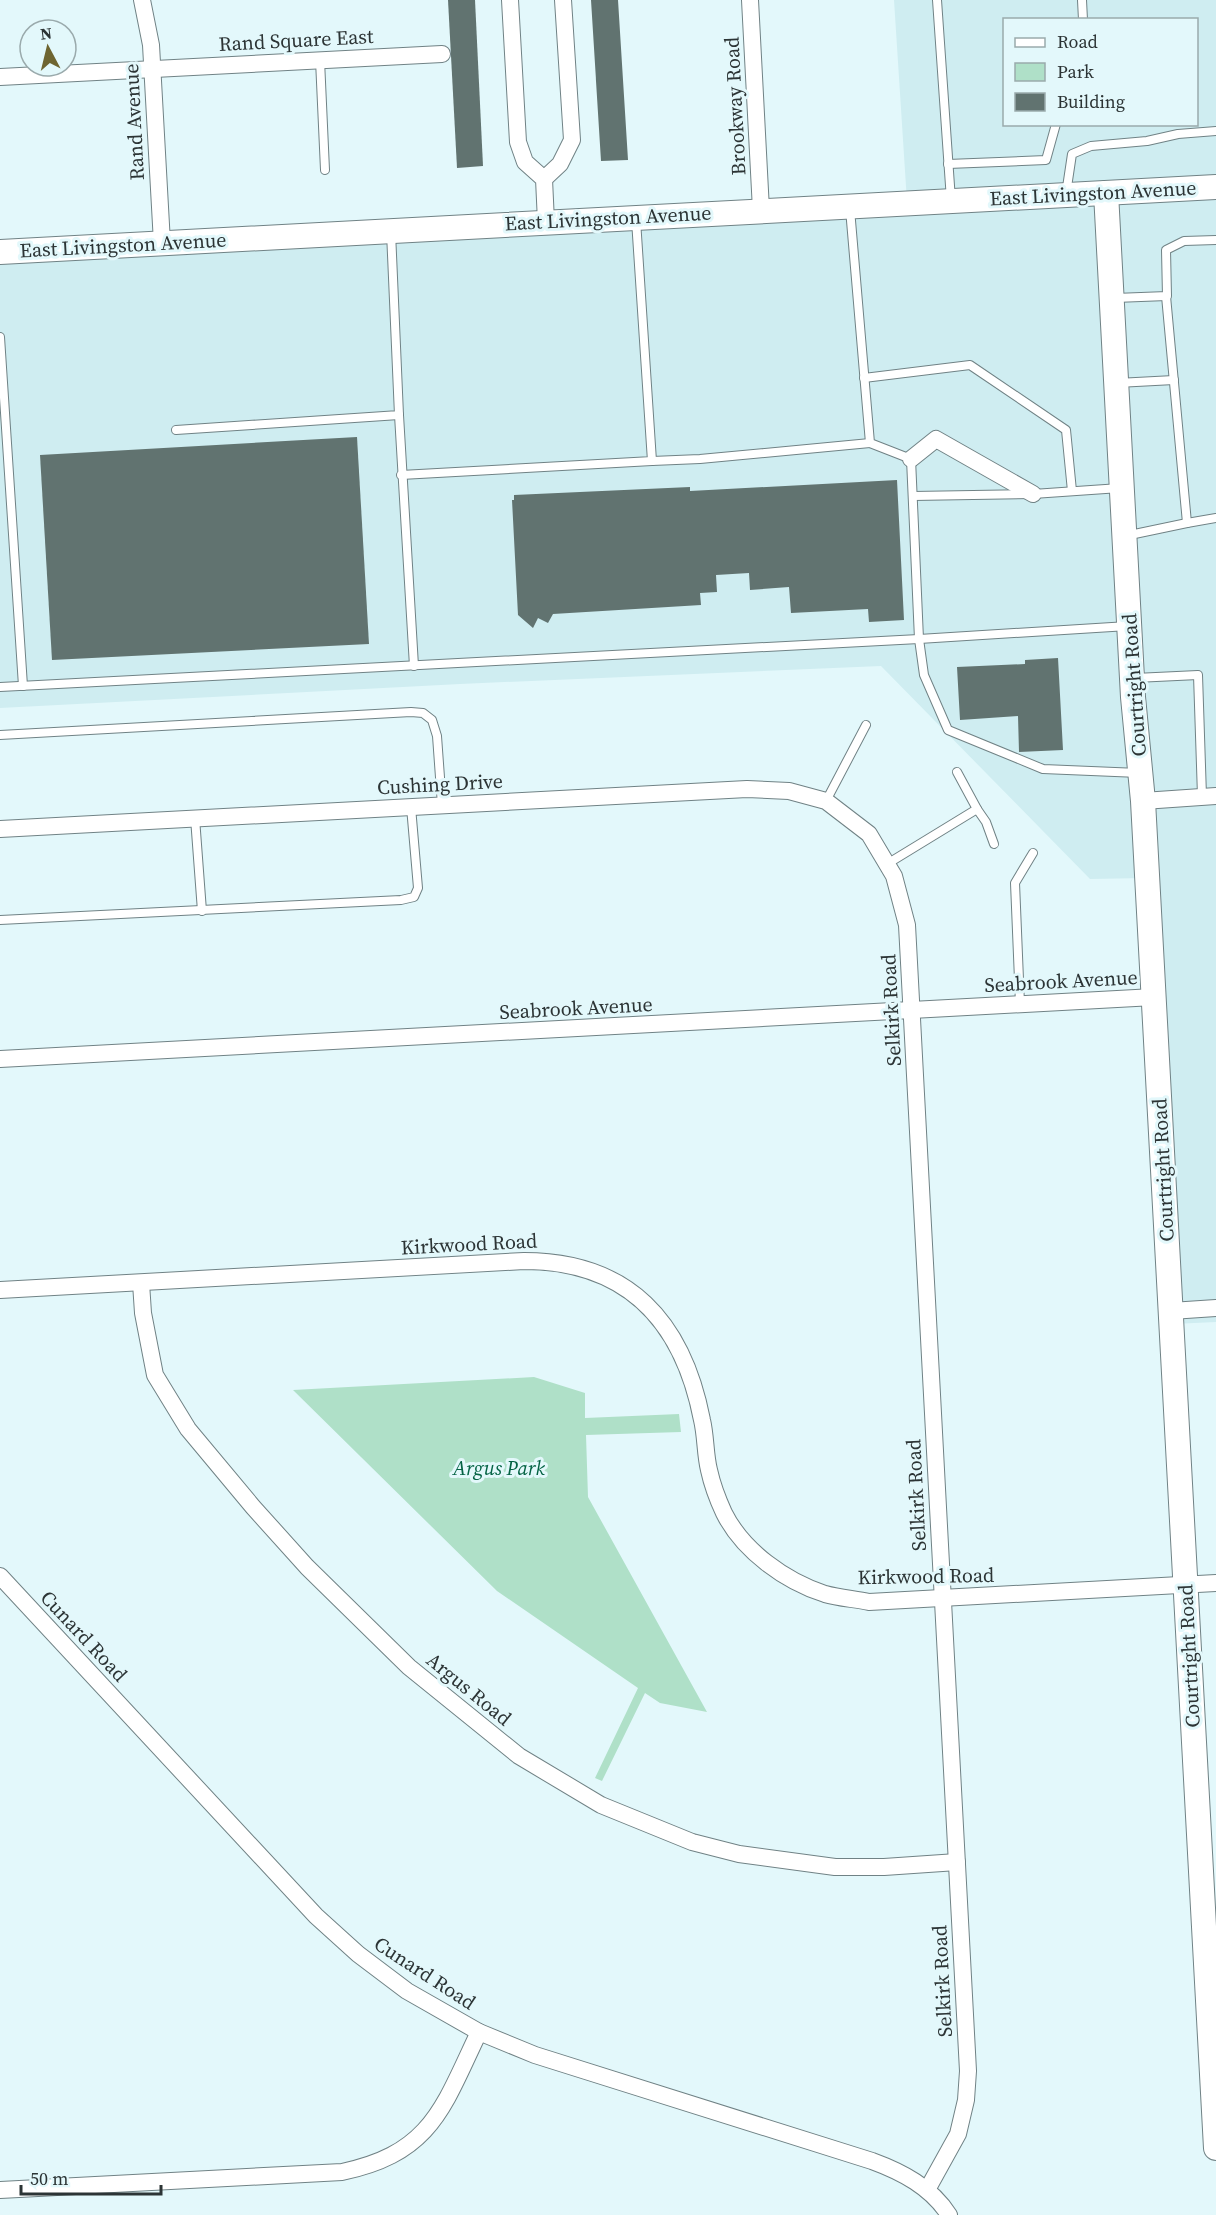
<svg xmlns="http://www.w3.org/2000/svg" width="1216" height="2215" font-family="'Source Serif 4',serif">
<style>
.built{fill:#cfedf1;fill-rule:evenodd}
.green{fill:#afe0c8}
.building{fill:#617370}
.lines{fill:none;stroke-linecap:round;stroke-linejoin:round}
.lane-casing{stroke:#708285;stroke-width:10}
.street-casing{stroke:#708285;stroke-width:18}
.secondary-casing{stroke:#708285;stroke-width:26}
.lane{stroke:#fff;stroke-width:8}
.street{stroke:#fff;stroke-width:16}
.secondary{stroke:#fff;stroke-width:24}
.labels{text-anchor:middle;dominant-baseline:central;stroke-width:6;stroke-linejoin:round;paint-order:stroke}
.street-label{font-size:20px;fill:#2c3435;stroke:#e3f8fb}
.park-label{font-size:20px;font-style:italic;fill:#046344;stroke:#e3f8fb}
</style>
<rect width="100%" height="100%" fill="#e3f8fb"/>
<path class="built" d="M894,0H1216V1322L1173,1324L1146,878L1090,879L881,666L460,684L0,708V251L907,202ZM1004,20H1196V124H1004Z"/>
<path class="green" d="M534,1377L585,1393V1418L679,1414L681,1432L586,1435L588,1497L707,1712L660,1703L645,1693L602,1781L595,1778L638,1688L497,1591L293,1390Z"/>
<g class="building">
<path d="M448,0H475L483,166L457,168Z"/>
<path d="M591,0H618L628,160L601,161Z"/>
<path d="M357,437L369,644L52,660L40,455Z"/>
<path d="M897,480L904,620L869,622L868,609L791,613L789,587L750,590L749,573L716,575L717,592L700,593L701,605L553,614L548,623L538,618L533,628L518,615L512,500H514V495L690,487V491Z"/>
<path d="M1058,658L1063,750L1019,752L1018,716L960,720L957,667L1025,664V660Z"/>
</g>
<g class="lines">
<g class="lane-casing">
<g id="lane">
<path d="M937,0L951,200"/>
<path d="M1082,0L1083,20"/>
<path d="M320,60L325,170"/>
<path d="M948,164L1046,160L1056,124"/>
<path d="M1066,194L1072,154L1091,146L1147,141L1178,134L1216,131"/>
<path d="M850,209L870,443L911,459L919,639L1128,626"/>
<path d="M1115,298L1167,296L1166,250L1184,241L1216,240"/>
<path d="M0,337L23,686"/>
<path d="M864,378L970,365L1066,430L1072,491"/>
<path d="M1117,383L1174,380"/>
<path d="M399,415L414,666"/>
<path d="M176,430L399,415L391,232"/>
<path d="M652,461L700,459L870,443"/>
<path d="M401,475L652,461L636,220"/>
<path d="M913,496L1033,494L1120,488"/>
<path d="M1187,523L1216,518"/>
<path d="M1125,536L1187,523L1166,296"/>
<path d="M1135,678L1198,675L1202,796"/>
<path d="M0,687L919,639L924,675L948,730L1043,769L1139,773"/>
<path d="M0,735L411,712L423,713L432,720L437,736L442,805"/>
<path d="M826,801L866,725"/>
<path d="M977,809L986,822L994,844"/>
<path d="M195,818L202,911"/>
<path d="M887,864L977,809L957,772"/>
<path d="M0,920L401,900L414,897L418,888L411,807"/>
<path d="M1020,1004L1015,883L1033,853"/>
</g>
</g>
<g class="street-casing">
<g id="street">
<path d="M142,0L151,45L162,243"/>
<path d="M510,0L518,142L525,162L544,179L546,222"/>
<path d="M750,0L761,210"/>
<path d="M0,77L442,54"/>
<path d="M544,179L560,164L572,140L563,0"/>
<path d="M911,459L936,439L1033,494"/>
<path d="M1143,801L1216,796"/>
<path d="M0,829L747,789L789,791L826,801L869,834L894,876L907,925L968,2071L966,2100L958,2134L927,2190"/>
<path d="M0,1059L1154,997"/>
<path d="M141,1283L143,1313L155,1375L188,1429L253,1507L307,1567L409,1667L519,1756L601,1805L692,1842L739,1854L835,1867H884L957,1862"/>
<path d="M0,1290L524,1261C629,1261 683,1322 702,1420C706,1437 705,1454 709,1470C712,1484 718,1500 724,1513C743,1551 785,1581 825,1594C839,1598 855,1599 869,1602L1216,1583"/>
<path d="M1171,1311L1216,1308"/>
<path d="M0,1576L316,1916L358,1954L407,1991L479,2032L535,2055L872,2161C902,2172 931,2187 949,2215"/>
<path d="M0,2190L342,2172C432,2153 443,2107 479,2032"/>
</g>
</g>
<g class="secondary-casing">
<g id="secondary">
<path d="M1106,193L1133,697L1143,801L1216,2148"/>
<path d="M0,252L1216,187"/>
</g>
</g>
<use href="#lane" class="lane"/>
<use href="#street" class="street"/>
<use href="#secondary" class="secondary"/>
</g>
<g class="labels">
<g class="street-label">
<text transform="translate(296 40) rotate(-3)">Rand Square East</text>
<text transform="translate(735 106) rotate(-93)">Brookway Road</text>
<text transform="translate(134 122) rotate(-93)">Rand Avenue</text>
<text transform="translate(1093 193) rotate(-3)">East Livingston Avenue</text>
<text transform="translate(608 218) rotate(-3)">East Livingston Avenue</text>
<text transform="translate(123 245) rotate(-3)">East Livingston Avenue</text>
<text transform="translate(1134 685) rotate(-94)">Courtright Road</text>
<text transform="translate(440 784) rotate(-3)">Cushing Drive</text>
<text transform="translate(1061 981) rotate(-3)">Seabrook Avenue</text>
<text transform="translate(576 1008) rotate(-3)">Seabrook Avenue</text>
<text transform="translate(891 1010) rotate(-93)">Selkirk Road</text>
<text transform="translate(1163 1170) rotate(-93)">Courtright Road</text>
<text transform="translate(469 1244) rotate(-3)">Kirkwood Road</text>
<text transform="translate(916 1495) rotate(-93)">Selkirk Road</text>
<text transform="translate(926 1576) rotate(-1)">Kirkwood Road</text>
<text transform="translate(84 1636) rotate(47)">Cunard Road</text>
<text transform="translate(1189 1656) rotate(-93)">Courtright Road</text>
<text transform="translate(469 1689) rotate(39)">Argus Road</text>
<text transform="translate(425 1973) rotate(33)">Cunard Road</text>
<text transform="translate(942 1981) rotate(-93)">Selkirk Road</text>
</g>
<g class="park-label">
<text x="499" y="1468">Argus Park</text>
</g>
</g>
<rect x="1003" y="18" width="195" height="108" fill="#e3f8fb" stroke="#9aaaac" stroke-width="1.5"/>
<rect x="1015" y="38" width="30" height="9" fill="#ffffff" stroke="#9aaaac" stroke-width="1.5"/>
<text x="1057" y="48" font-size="18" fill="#2c3435">Road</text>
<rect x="1015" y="63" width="30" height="18" fill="#afe0c8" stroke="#9aaaac" stroke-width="1.5"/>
<text x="1057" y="78" font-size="18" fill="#2c3435">Park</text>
<rect x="1015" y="93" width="30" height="18" fill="#617370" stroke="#9aaaac" stroke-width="1.5"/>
<text x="1057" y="108" font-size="18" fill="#2c3435">Building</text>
<g transform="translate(48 48) rotate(353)"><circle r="28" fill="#e3f8fb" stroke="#9aaaac" stroke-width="1.5"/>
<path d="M0-4.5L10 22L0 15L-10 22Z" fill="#6e6531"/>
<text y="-9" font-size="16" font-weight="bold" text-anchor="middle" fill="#2c3435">N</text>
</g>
<path d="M21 2185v9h140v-9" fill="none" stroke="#2c3435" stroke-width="3"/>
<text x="30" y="2185" font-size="18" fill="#2c3435" stroke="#e3f8fb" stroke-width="4.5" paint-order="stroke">50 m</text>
</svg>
